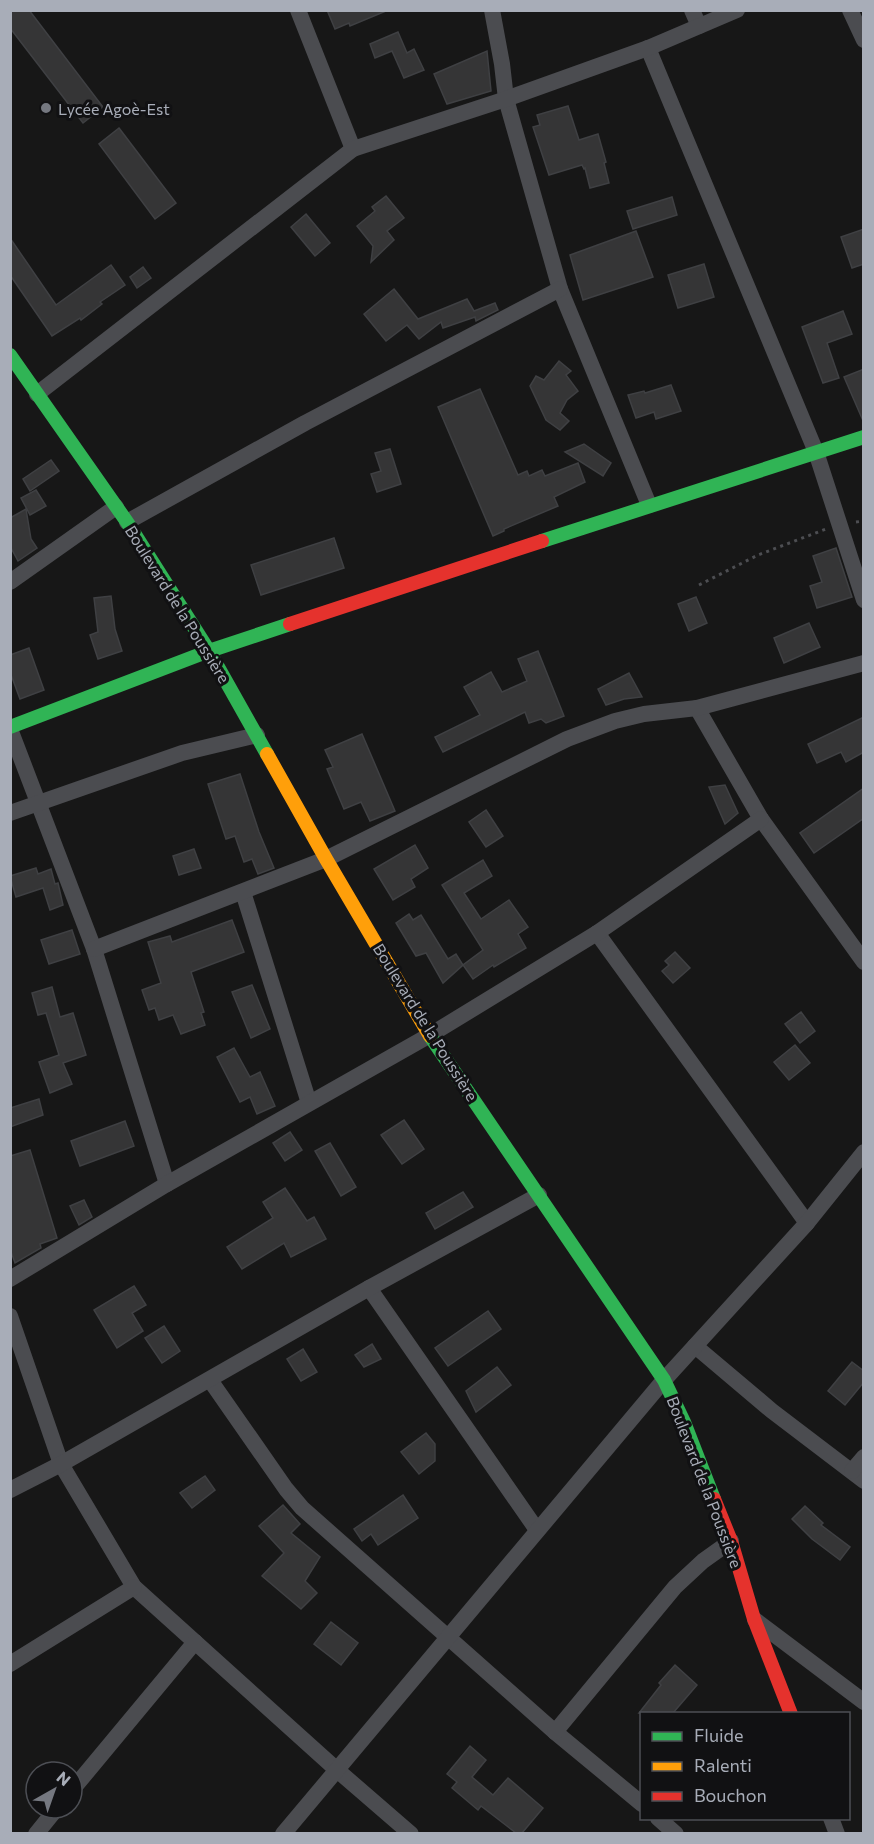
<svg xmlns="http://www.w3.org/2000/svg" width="874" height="1844" font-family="Commissioner,sans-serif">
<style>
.building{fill:#353536;stroke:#3f4043;stroke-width:1.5}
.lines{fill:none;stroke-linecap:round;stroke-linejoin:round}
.path{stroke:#4d4e52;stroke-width:3;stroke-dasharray:3 4.5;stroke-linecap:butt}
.street{stroke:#4b4c50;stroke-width:16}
.fast{stroke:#30b455;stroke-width:14}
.slow{stroke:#ff9f0a;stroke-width:14}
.jam{stroke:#e5322d;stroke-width:14}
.poi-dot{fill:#757880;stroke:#111113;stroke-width:2}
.labels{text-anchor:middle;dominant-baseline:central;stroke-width:6;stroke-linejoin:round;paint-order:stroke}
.poi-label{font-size:16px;fill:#a8adb8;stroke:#111113;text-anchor:start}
.street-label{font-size:16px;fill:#a8adb8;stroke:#111113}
</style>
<rect width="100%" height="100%" fill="#171717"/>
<g class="building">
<path d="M10,10H29L103,107L83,123L10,28Z"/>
<path d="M327,10H386V11L350,26L349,23L335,29Z"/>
<path d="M398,32L407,53L414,49L424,70L404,78L392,51L375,58L370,44Z"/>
<path d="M487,51L491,91L447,104L434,74Z"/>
<path d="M568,106L579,140L598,134L606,162L604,163L609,183L590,188L585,168L584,169L582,165L549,175L533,127L540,125L537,115Z"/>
<path d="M119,128L176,203L155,219L99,144Z"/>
<path d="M386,196L404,218L387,231L394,240L371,262L373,246L357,226L375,211L372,207Z"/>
<path d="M672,197L677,215L633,229L627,211Z"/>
<path d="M306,214L330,243L315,256L291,227Z"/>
<path d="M864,229V264L852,268L841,237Z"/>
<path d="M636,231L653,277L583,300L570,255Z"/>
<path d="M10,238L56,305L111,265L125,285L100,302L102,304L81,320L80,318L52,336L10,275Z"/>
<path d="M704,264L714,297L678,308L668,275Z"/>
<path d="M143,267L151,278L137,288L130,277Z"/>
<path d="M394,289L418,319L467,299L474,311L495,303L498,310L476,321L475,317L443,328L441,322L419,339L407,325L386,341L364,314Z"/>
<path d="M843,311L852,334L827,343L839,378L823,383L802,327Z"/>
<path d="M559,361L571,371L566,375L578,391L567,400L560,413L569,421L560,430L546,420L530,386L536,376L544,380Z"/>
<path d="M864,369V423L844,377Z"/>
<path d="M671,385L681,411L656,419L654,412L636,418L628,395L644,391L645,393Z"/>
<path d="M480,389L518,475L527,471L529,476L542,470L545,476L578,463L585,482L554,497L558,506L504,529V531L493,536L438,407Z"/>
<path d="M584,444L611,463L603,476L565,452Z"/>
<path d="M390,449L401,484L377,492L371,474L381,471L375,453Z"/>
<path d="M51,460L59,471L30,491L23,479Z"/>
<path d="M36,490L46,506L30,515L21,498Z"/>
<path d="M26,509L31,539L37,548L18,561L10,546V518Z"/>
<path d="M334,538L344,568L261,595L251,565Z"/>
<path d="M836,548L852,597L817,608L810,586L822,582L813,556Z"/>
<path d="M111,596L115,629L122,651L98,659L90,635L98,632L94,598Z"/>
<path d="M696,597L707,623L689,631L678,604Z"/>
<path d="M809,623L820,647L784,663L774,638Z"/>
<path d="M29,648L44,690L20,699L10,672V655Z"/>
<path d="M538,651L564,716L546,723L541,719L529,723L525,712L443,752L435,737L480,715L464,687L491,672L502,692L527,681L518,659Z"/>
<path d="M629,673L642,697L624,699L606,705L598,689Z"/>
<path d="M864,717V752L846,762L841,752L817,763L808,744Z"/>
<path d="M362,734L395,811L370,821L361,802L344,809L327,769L333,767L325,750Z"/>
<path d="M240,774L259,832L274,868L258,874L252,859L244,862L235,836L226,839L208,784Z"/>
<path d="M725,785L738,813L725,824L709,787Z"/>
<path d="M864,788V818L814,853L800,833Z"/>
<path d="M486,810L503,836L486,847L469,822Z"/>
<path d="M415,845L428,868L411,879L415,887L393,900L374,869Z"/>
<path d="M194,849L201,868L179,875L173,856Z"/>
<path d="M483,860L492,876L464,893L481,919L509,900L528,927L518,934L526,948L494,967L493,965L473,979L463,965L483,950L442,885Z"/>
<path d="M36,868L38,874L51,869L55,884L58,883L63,905L50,910L43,888L16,897L10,876Z"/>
<path d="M409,914L413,920L421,915L448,959L456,954L463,965L443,983L426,953L416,956L396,923Z"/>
<path d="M232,920L244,952L191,972L204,1012L201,1013L205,1025L181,1034L173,1015L159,1020L155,1008L149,1010L142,990L161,983L148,942L170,936L172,942Z"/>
<path d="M72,930L80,954L49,964L41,940Z"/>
<path d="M675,952L690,968L673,983L662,971L669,965L665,961Z"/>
<path d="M252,985L270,1029L251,1038L232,992Z"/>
<path d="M52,987L60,1017L73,1013L86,1055L63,1063L72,1084L50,1093L39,1062L59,1055L46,1013L38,1015L32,993Z"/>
<path d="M801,1012L815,1031L800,1043L785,1024Z"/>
<path d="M795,1045L810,1063L789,1080L774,1062Z"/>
<path d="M234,1048L250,1077L260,1072L275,1106L257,1114L250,1097L240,1102L217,1057Z"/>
<path d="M39,1099L43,1115L10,1127V1108Z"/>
<path d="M404,1120L424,1149L402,1164L381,1135Z"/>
<path d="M125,1121L134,1146L80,1166L71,1141Z"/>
<path d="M290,1132L302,1150L285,1161L273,1143Z"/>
<path d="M330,1143L356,1187L341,1196L315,1151Z"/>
<path d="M30,1150L57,1238L40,1244L41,1248L15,1263L10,1249V1156Z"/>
<path d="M285,1188L307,1221L314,1217L326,1239L291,1257L284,1243L242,1269L227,1247L273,1218L263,1202Z"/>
<path d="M463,1192L473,1207L435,1229L426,1213Z"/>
<path d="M84,1200L92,1217L79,1225L70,1206Z"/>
<path d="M134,1286L146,1305L132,1313L143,1331L117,1348L94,1310Z"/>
<path d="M488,1311L501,1329L448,1366L435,1348Z"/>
<path d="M164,1326L180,1351L162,1363L145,1338Z"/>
<path d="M372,1344L381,1359L364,1367L355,1355Z"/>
<path d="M303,1349L317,1372L301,1381L287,1359Z"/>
<path d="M852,1362L864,1371V1382L845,1405L828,1391Z"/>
<path d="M497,1367L511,1385L476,1412L466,1391Z"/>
<path d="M426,1433L435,1444V1461L419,1474L401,1452Z"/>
<path d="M205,1476L215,1490L192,1508L180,1493Z"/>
<path d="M403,1495L418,1518L378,1545L371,1534L362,1541L354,1529Z"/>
<path d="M283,1505L300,1524L291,1533L320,1557L305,1581L317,1593L301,1609L262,1576L284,1553L259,1526Z"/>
<path d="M805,1506L823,1523L821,1525L850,1547L840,1560L812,1539L792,1519Z"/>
<path d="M331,1622L358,1643L341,1665L314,1644Z"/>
<path d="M675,1665L697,1685L673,1713H639L661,1685L659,1683Z"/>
<path d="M470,1746L486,1760L472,1777L493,1795L508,1778L543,1808L522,1833H516L481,1806L478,1810L452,1788L457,1782L447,1774Z"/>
</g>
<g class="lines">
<g class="path">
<path d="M856,522L864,521"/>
<path d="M699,585L758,555L826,529"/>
</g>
<g class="street">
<path d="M298,10L353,149"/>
<path d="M492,10L502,64L506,99L560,289L649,505"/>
<path d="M692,10L699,26"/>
<path d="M850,10L864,40"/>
<path d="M648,48L816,452L864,600"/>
<path d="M37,394L353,149L506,99L648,48L737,10"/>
<path d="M127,522L305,423L560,289"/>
<path d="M10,582L116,507"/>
<path d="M697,708L761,819L864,962"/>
<path d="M10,729L94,949L167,1184"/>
<path d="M10,813L182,753L257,735"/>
<path d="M243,892L309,1103"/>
<path d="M597,933L807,1223"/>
<path d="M94,949L326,859L567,739L615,721L644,714L697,708L864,663"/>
<path d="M10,1279L167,1184L430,1035L597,933L761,819"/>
<path d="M369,1288L537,1530"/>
<path d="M10,1316L61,1464L134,1587L337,1770L411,1834"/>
<path d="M695,1346L772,1411L864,1481"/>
<path d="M210,1380L286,1489L302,1508L555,1732L642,1804"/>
<path d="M852,1471L864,1457"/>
<path d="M10,1490L61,1464L369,1288L539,1195"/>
<path d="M755,1620L864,1702"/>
<path d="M10,1664L134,1587"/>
<path d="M555,1732L675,1587L703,1561L731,1541"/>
<path d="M72,1790L195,1642"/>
<path d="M658,1818L676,1834"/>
<path d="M831,1818L837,1834"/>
<path d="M36,1834L57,1808"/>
<path d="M283,1834L664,1380L807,1223L864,1152"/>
</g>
<g class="fast">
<path d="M10,355L127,522L209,651L267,754"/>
<path d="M542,541L864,437"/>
<path d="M10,727L209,651L290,624"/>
<path d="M430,1036L664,1380L684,1422L714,1499"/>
</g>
<path class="slow" d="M267,754L326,859L430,1036"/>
<g class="jam">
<path d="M290,624L542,541"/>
<path d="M714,1499L731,1541L754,1619L791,1714"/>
</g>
</g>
<circle class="poi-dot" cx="46" cy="108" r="6"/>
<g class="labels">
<g class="poi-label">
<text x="58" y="108">Lycée Agoè-Est</text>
</g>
<g class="street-label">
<text transform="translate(178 604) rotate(58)">Boulevard de la Poussière</text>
<text transform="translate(426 1022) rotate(58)">Boulevard de la Poussière</text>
<text transform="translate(705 1482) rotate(69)">Boulevard de la Poussière</text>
</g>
</g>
<rect width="874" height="1844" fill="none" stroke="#a8adb8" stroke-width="24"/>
<rect x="640" y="1712" width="210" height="108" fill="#111113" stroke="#4d4f55" stroke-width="1.5"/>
<rect x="652" y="1732" width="30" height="9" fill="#30b455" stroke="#4d4f55" stroke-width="1.5"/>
<text x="694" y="1742" font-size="18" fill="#a8adb8">Fluide</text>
<rect x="652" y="1762" width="30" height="9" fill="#ff9f0a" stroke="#4d4f55" stroke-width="1.5"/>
<text x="694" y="1772" font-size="18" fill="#a8adb8">Ralenti</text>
<rect x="652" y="1792" width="30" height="9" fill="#e5322d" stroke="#4d4f55" stroke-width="1.5"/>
<text x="694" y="1802" font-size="18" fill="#a8adb8">Bouchon</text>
<g transform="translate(54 1790) rotate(40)"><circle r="28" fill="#111113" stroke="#4d4f55" stroke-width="1.5"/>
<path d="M0-4.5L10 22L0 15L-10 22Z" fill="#757880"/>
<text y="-9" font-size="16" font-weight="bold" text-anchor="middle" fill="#a8adb8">N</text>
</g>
</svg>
